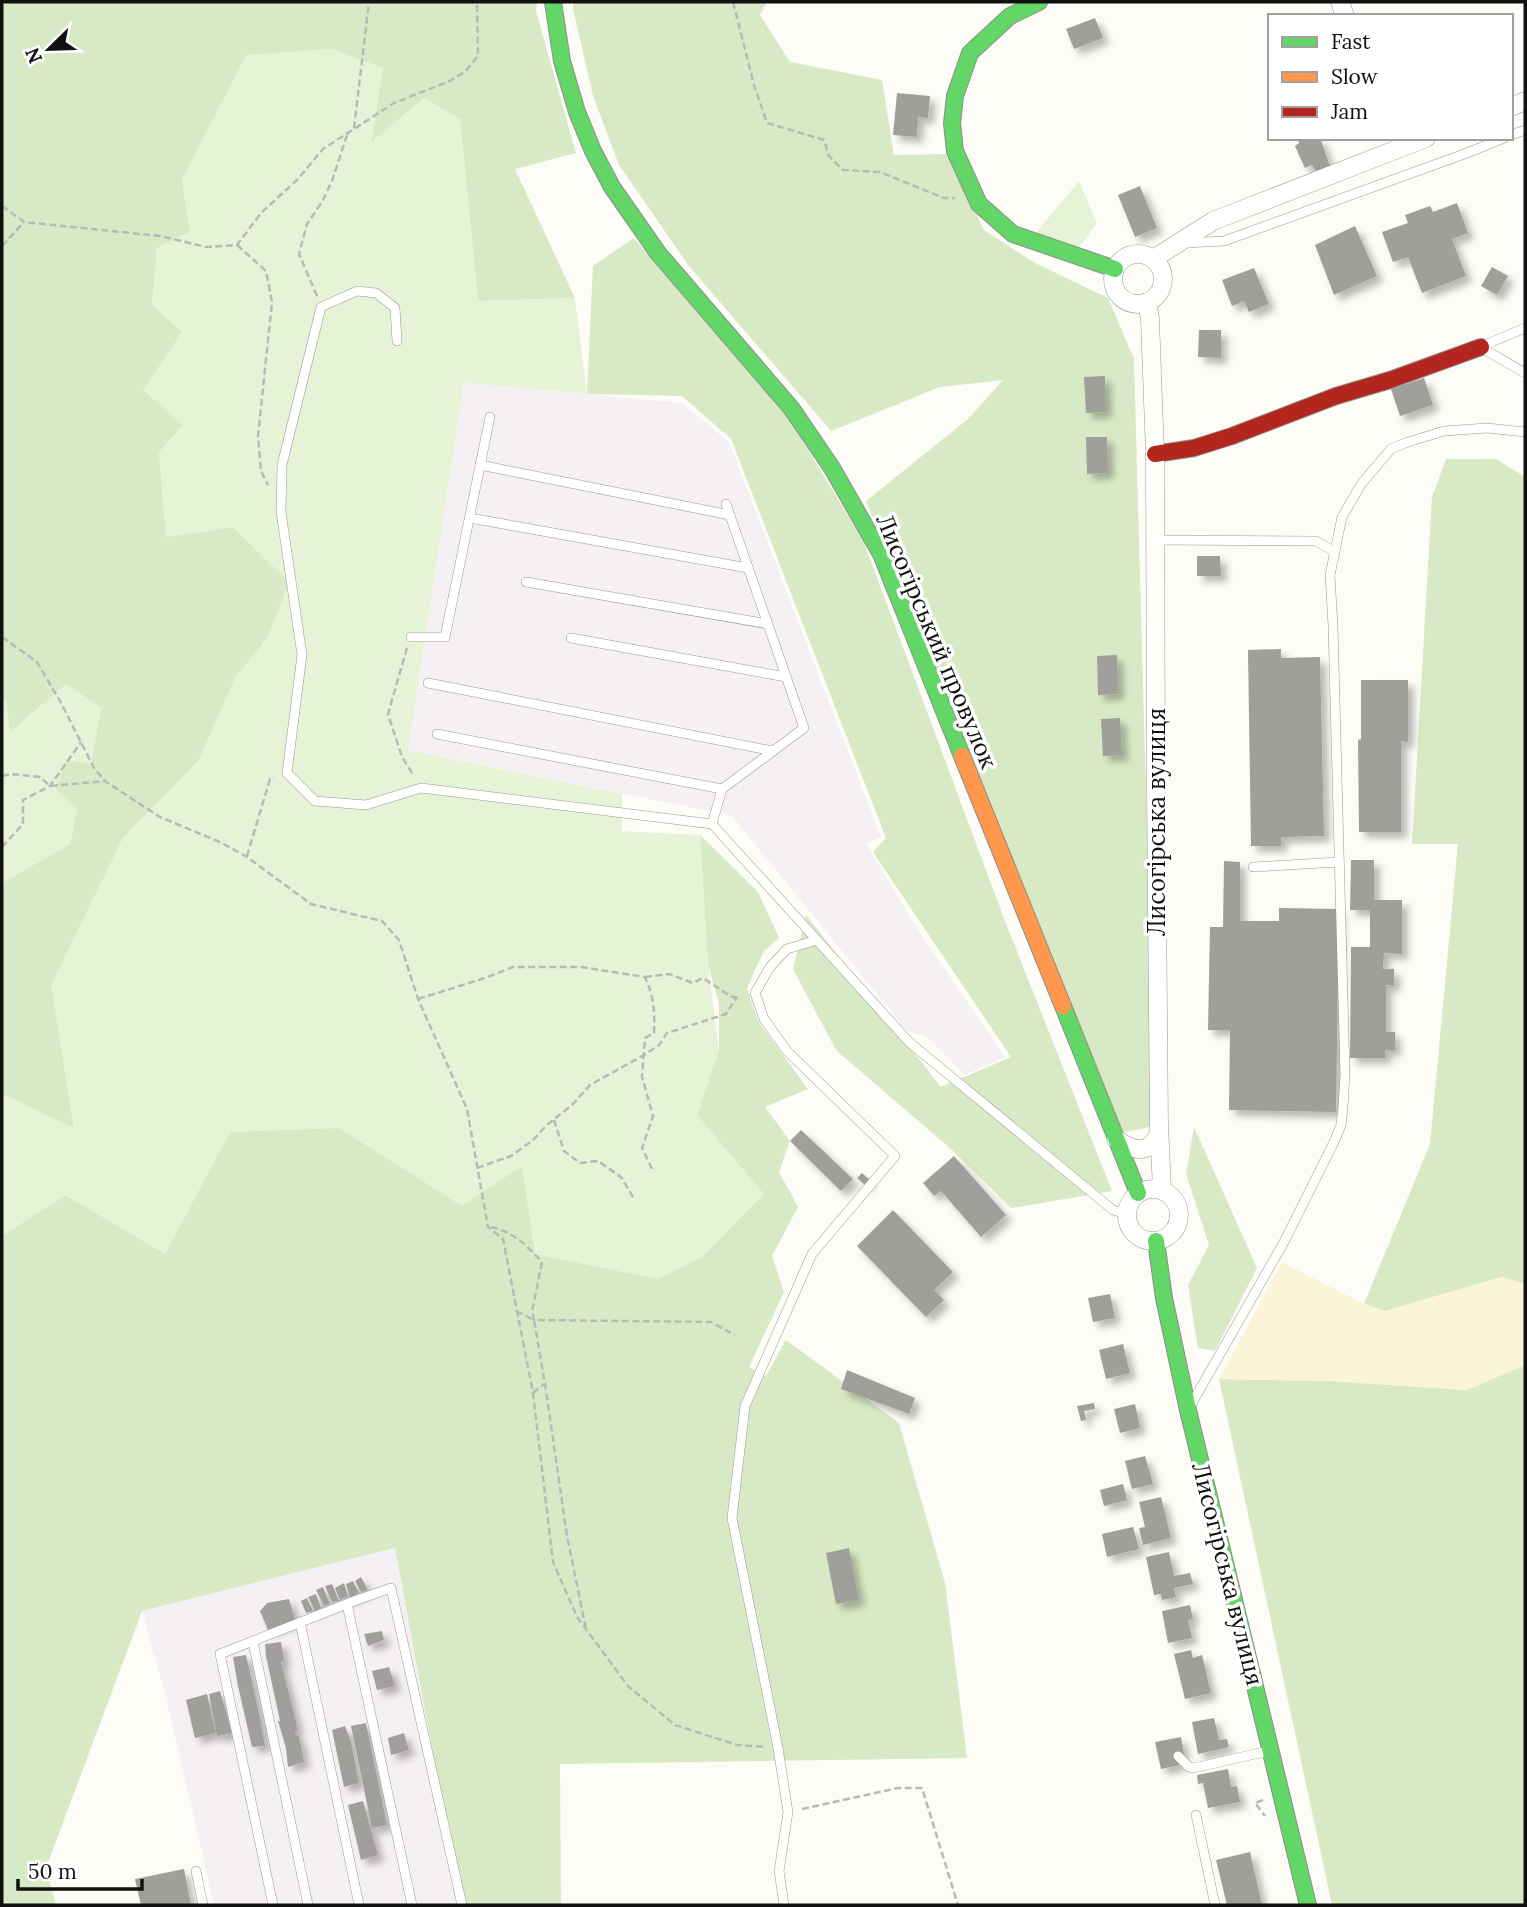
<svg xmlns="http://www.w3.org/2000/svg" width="1527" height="1907" font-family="Lora,serif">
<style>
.industrial{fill:#f5f0f3}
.green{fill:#e7f3d7}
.forest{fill:#d8eac5}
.sand{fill:#fcf4d9}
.building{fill:#a19f9c;filter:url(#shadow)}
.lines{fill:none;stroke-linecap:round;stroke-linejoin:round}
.lane-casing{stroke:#979795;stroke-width:10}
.street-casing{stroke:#979795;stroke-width:19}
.fast-casing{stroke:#8e8d8b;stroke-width:18}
.slow-casing{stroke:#8e8d8b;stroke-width:18}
.jam-casing{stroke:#8e8d8b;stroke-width:18}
.path{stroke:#b9b9b8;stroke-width:2.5;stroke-dasharray:7 3.5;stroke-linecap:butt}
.lane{stroke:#fffffe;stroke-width:9}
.street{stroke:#fffffe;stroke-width:18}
.fast{stroke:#63d668;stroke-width:16}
.slow{stroke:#ff974d;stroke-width:16}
.jam{stroke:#b3261e;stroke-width:16}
.labels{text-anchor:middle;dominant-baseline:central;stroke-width:7;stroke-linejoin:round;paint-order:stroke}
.street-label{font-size:24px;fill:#111;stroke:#fff}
</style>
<defs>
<filter id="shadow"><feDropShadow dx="6" dy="6" stdDeviation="3.5" flood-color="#0004"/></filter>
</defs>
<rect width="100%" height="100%" fill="#fdfcf7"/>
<g class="industrial">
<path d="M464,383L682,403L729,442L881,837L866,844L920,933L1005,1057L965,1075L926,1036L907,1031L732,816L408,750Z"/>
<path d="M396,1548L461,1905H214L165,1693L142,1611Z"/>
</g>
<g class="green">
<path d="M332,49L383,68L371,140L424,98L460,119L478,301L575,298L587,394L464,383L408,750L622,794V831L700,835L708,964L719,1050L697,1115L765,1194L702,1257L658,1279L535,1254L339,1128L230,1132L165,1255L65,1195L2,1236V1100L5,1095L74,1127L50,985L123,838L199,760L235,678L268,637L233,527L166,537L159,452L143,390L152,305L157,248L190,232L182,180L246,54Z"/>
<path d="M1079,181L1097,223L1077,250L1036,233Z"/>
<path d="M66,684L101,708L91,764L77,810L70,844L2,883V701L6,698L10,731Z"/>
</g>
<g class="forest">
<path d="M2,2H537L536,11L576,153L515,169L575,298L478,301L460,119L424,98L371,142L383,68L332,49L246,55L182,180L190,232L157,248L152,305L182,332L143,390L183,425L159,452L166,537L233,527L289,582L268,637L235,678L199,760L123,838L51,985L74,1128L5,1095L2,1100V883L70,844L77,810L56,789L66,760L91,764L101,708L66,684L10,732L6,699L2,701Z"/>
<path d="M573,2H767L760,15L790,62L882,80L894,155L950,154L984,230L1035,263L1108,298L1134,359L1147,828L1159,1125L1121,1133L866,501L968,419L1003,380L940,387L831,431L689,266L619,165L593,96L573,9Z"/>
<path d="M634,238L791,422L863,540L1005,921L1112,1191L1011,1208L952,1150L836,1050L793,969L806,915L941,1087L1011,1057L873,852L886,838L731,439L682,396L587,394L593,266Z"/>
<path d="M1446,459H1496L1525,477V1284L1502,1277L1385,1311L1364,1304L1430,1144L1458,844H1412L1432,497Z"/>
<path d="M700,835L758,892L779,938L764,951L747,988L758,1021L808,1089L765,1107L790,1141L779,1172L798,1207L772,1256L784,1292L749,1367L766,1376L786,1340L899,1423L945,1583L967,1758L560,1764L561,1905H461L395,1548L142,1611L46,1868L56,1905H2V1236L65,1195L165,1254L230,1132L339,1128L462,1206L522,1166L535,1254L658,1279L702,1257L764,1194L697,1115L719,1050V1004L708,964Z"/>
<path d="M1194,1127L1257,1268L1215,1351L1198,1348L1188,1285L1209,1245L1186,1174Z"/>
<path d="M1525,1365V1905H1332L1219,1379L1330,1381L1466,1390Z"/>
</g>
<path class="sand" d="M1282,1262L1364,1304L1385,1311L1502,1277L1525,1284V1365L1467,1390L1330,1381L1219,1379Z"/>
<g class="building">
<path d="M1095,18L1103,38L1074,49L1066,29Z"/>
<path d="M897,93L930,96L928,118L918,117L917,137L893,135Z"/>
<path d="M1297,138H1320L1330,166L1316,171L1312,165L1305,168L1295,146L1299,143Z"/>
<path d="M1140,186L1157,228L1135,237L1118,195Z"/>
<path d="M1457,203L1468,233L1452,239L1466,276L1422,293L1408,257L1393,262L1382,232L1408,223L1405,215L1430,206L1433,212Z"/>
<path d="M1355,226L1377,276L1334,295L1315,245Z"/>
<path d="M1492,267L1508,276L1497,295L1481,286Z"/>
<path d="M1254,268L1269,304L1249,312L1244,301L1232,306L1222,280Z"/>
<path d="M1199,330H1221V358L1198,357Z"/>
<path d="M1105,376L1106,412L1086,413L1084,377Z"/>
<path d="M1424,378L1433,405L1400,416L1391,389Z"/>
<path d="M1086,437H1107L1108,473L1087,474Z"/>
<path d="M1197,556H1220L1221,576H1197Z"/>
<path d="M1281,649V658L1320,657L1324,836L1281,837V846H1251L1248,650Z"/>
<path d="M1117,655L1118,694L1098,695L1097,656Z"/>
<path d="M1361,680H1408V742L1401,741V832H1359L1358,740L1361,739Z"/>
<path d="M1120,718L1122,755L1103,756L1101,719Z"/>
<path d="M1351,860H1374V900H1402V954L1384,953L1383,969H1394V986L1386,985V1032H1395V1050H1385V1058H1350L1351,947H1370V910H1350Z"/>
<path d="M1224,861L1240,862V921H1279V908L1339,909L1336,1112L1229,1110L1230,1030H1208L1210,927H1223Z"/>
<path d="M801,1130L853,1179L841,1191L790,1141Z"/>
<path d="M954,1156L1006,1215L981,1237L941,1191L934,1196L923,1183Z"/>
<path d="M862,1173L870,1180L865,1185L857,1178Z"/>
<path d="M893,1210L953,1272L934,1290L944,1300L926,1317L857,1246Z"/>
<path d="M1110,1294L1115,1318L1093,1322L1088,1298Z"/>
<path d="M1123,1344L1130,1373L1106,1379L1099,1350Z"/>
<path d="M847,1370L915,1398L909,1414L841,1389Z"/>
<path d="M1094,1403L1095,1409L1084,1411L1086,1420L1081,1421L1077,1406Z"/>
<path d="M1135,1404L1140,1428L1120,1433L1114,1409Z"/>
<path d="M1145,1456L1153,1484L1132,1489L1125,1461Z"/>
<path d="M1123,1484L1127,1500L1104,1506L1100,1490Z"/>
<path d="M1161,1497L1171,1538L1143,1545L1139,1528L1145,1527L1139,1502Z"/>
<path d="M1133,1527L1139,1549L1107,1557L1102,1534Z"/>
<path d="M849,1548L859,1600L836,1604L826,1553Z"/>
<path d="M1169,1552L1174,1576L1190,1573L1193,1584L1174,1588L1176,1597L1162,1600L1161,1594L1154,1595L1146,1557Z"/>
<path d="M361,1577L368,1590L361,1592L355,1581Z"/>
<path d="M353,1581L359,1593L350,1598L346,1584Z"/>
<path d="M344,1583L348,1596L340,1600L335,1588Z"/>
<path d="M332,1584L339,1601L332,1602L325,1586Z"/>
<path d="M323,1587L330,1604L324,1606L316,1590Z"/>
<path d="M316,1594L321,1608L315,1611L308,1597Z"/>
<path d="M307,1598L313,1611L306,1613L301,1601Z"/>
<path d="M289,1599L295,1620L268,1630L260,1611L267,1603Z"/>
<path d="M1190,1605L1193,1619L1188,1620L1192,1638L1168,1643L1162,1611Z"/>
<path d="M382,1631L384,1640L368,1646L364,1634Z"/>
<path d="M281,1642L284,1661L281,1662L297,1725L296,1726L298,1730L295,1732L296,1736H299L304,1762L288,1767L286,1748L278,1721H280L266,1656L265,1644Z"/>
<path d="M1191,1650L1193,1658L1202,1655L1211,1693L1185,1699L1174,1654Z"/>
<path d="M246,1655L260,1718L265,1746L252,1747L238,1686L233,1657Z"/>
<path d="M389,1667L395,1686L377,1690L372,1671Z"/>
<path d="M220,1691L232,1733L217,1736L209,1694Z"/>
<path d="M207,1694L216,1733L195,1738L186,1700Z"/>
<path d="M1214,1718L1219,1740L1227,1739L1229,1747L1198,1754L1192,1722Z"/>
<path d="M366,1723L387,1825L372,1828L351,1726Z"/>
<path d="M345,1726L351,1742L359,1783L344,1787L332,1730Z"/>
<path d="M404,1733L409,1750L391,1755L388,1738Z"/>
<path d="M1181,1737L1184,1754L1178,1756L1180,1765L1161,1769L1155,1742Z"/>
<path d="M1228,1769L1231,1787L1237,1786L1240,1802L1208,1808L1203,1783L1198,1784L1197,1775Z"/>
<path d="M363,1801L378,1855L361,1860L348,1805Z"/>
<path d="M1250,1852L1262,1905H1227L1216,1860Z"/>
<path d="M184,1869L191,1905H141L135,1879Z"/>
</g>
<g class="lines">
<g class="lane-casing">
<g id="lane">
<path d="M1511,135L1525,130"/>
<path d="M1185,243L1224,241L1467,153L1504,138"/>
<path d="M397,341L395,308L376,293L357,291L321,307L282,465L281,512L302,655L287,773L315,801L366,805L421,788L712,824"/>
<path d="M1482,346L1525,328"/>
<path d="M1482,348L1525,373"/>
<path d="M480,465L730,515"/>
<path d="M726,504L804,728L722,789L712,824L909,1042L1113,1210L1126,1214"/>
<path d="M470,518L748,568"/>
<path d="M1155,540L1316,541L1335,552"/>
<path d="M526,582L768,624"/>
<path d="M411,637H445L490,417"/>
<path d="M571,638L786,677"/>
<path d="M428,683L773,751"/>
<path d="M437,734L722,789"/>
<path d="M1253,867L1339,862"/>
<path d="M1192,1403L1284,1242L1334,1142L1341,1125L1343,1107L1345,1074L1333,626L1330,575L1342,517L1362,483L1391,449L1405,443L1444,431L1487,428L1525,432"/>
<path d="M347,1604L412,1905"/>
<path d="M300,1622L359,1905"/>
<path d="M253,1642L308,1905"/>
<path d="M1178,1756L1189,1767L1194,1768L1268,1751"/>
<path d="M1196,1815L1215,1905"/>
<path d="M196,1871L203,1905"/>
<path d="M273,1905L220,1654L354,1601L391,1588L462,1905"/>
<path d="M784,1905L779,1871L788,1812L778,1748L732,1518L745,1406L812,1254L895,1156L787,1051L764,1019L755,993L770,967L787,949L817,940"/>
</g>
</g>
<g class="street-casing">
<g id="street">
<path d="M1340,2L1345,16"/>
<path d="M1511,107L1525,101"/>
<circle cx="1138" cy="279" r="25"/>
<path d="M1153,259L1213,221L1426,138"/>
<path d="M1147,302L1150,319L1155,454L1156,789L1159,1125L1162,1190"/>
<path d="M1116,1139C1133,1151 1149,1156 1159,1133"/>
<circle cx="1153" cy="1215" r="26"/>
</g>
</g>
<g class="fast-casing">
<g id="fast">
<path d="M553,2L562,61L577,112L593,151L612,187L658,253L792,409L832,468L881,554L962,756"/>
<path d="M1039,2L1010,16L970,53L955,96L952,123L955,151L979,204L1013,234L1115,269"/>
<path d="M1063,1006L1138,1193"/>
<path d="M1156,1241L1164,1298L1188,1410L1308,1905"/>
</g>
</g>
<g class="slow-casing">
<path id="slow" d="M962,756L1063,1006"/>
</g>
<g class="jam-casing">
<path id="jam" d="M1155,454L1194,448L1232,436L1336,396L1390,380L1481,347"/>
</g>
<g class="path">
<path d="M733,2L754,85L767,123L824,140L829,156L843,170L880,172L944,198H955"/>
<path d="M2,3V2"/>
<path d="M354,128L369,2"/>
<path d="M2,206L24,222L160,236L206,247L237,245L261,213L298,179L323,149L394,103L450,81L466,71L478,56L477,2"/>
<path d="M237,245L266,271L272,302L258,436L261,471L268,485"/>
<path d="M2,246L24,222"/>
<path d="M317,296L299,254L307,224L322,202L332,181L347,135"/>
<path d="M2,637L37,662L60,701L94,768L105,781"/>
<path d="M407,648L388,714L402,757L414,776"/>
<path d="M2,776L11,774L40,777L50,786L105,781L160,817L222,843L247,857L311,904L382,921L399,940L418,999L467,1109L488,1227L503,1239L533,1393L553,1562L577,1617L628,1686L675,1725L737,1745L766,1747"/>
<path d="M2,847L23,824V800L50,786L81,742"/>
<path d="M247,856L270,779L274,778"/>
<path d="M645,977L669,974L693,983L703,978L730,996L738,998"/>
<path d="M418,999L485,978L513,967H581L645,977C654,998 655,1010 654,1033L645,1038L642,1077L653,1116L642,1148L652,1169"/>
<path d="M554,1120L564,1151L580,1163L598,1161L621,1177L633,1197"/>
<path d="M477,1168L511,1156L533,1140L547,1125L573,1104L590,1085L644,1055L659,1045L667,1033L726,1014L736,998"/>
<path d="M491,1227C514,1232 527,1246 542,1262L532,1311L534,1320L711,1322L735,1335"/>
<path d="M516,1311L534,1320L545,1384L567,1536L586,1629"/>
<path d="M533,1393L544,1384"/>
<path d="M1263,1800L1255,1803L1265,1816"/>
<path d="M802,1809L898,1788H922L958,1905"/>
</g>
<use href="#lane" class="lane"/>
<use href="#street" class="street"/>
<use href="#fast" class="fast"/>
<use href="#slow" class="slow"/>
<use href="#jam" class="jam"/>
</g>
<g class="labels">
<g class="street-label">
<text transform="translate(937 641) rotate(67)">Лисогірський провулок</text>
<text transform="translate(1156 822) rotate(-90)">Лисогірська вулиця</text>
<text transform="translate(1228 1574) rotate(76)">Лисогірська вулиця</text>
</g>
</g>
<rect width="1527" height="1907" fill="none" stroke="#111111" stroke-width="7"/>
<rect x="1268" y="14" width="245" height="126" fill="#ffffff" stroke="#a0a0a0" stroke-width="2"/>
<rect x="1282" y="37" width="35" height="10" fill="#63d668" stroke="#a0a0a0" stroke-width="2"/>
<text x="1331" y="49" font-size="21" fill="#111111">Fast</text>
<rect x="1282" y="72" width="35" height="10" fill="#ff974d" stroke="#a0a0a0" stroke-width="2"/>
<text x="1331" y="84" font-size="21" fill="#111111">Slow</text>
<rect x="1282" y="107" width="35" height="10" fill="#b3261e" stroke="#a0a0a0" stroke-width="2"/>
<text x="1331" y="119" font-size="21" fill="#111111">Jam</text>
<g transform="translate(49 49) rotate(247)" stroke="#ffffff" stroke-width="5" paint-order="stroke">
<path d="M0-5L12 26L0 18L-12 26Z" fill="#111111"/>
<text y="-10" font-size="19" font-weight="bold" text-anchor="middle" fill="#111111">N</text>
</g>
<path d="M18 1879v10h124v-10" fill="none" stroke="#111111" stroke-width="3.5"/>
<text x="28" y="1879" font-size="21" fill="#111111" stroke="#ffffff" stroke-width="5" paint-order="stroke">50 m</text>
</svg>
